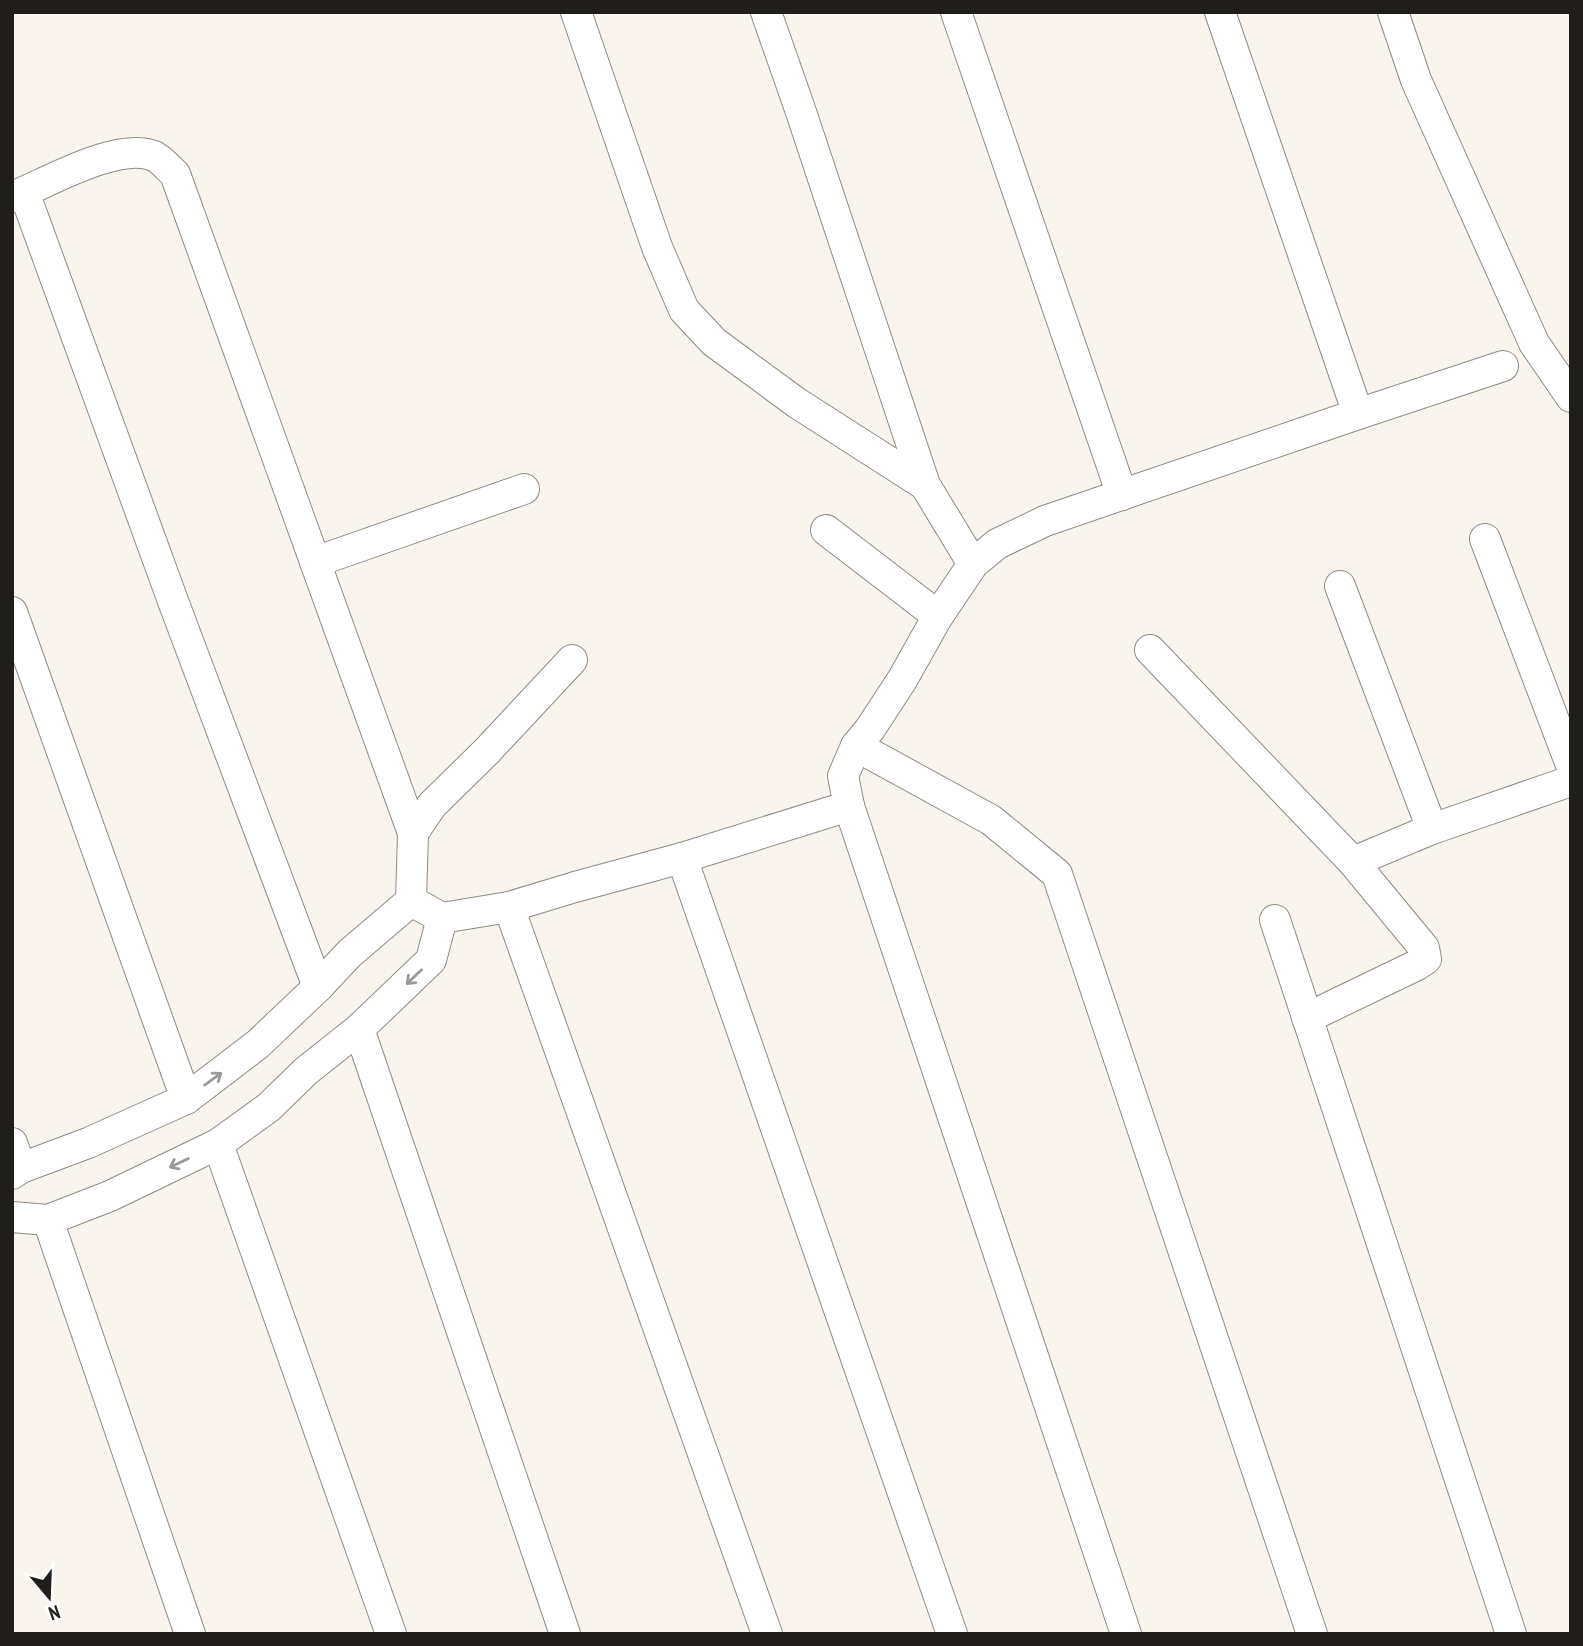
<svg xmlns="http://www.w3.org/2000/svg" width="1583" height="1646" font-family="'PT Sans Narrow',sans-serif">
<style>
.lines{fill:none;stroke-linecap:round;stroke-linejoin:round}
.minor-casing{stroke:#8e8b85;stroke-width:32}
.minor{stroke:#fff;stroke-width:30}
.oneway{stroke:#9a9a98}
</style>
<rect width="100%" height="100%" fill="#f9f5ee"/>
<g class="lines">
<g class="minor-casing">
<g id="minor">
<path d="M576,12L657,247L684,310L714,342L797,403L925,485"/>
<path d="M766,12L800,109L925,485L973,564"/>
<path d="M956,12L1122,495"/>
<path d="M1220,12L1358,414"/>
<path d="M1393,12L1416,80L1534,343L1571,397"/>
<path d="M24,192L173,601L318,987"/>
<path d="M12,197C47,183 118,141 154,156C161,159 169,169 175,174L413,833"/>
<path d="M826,530L938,616"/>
<path d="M1485,539L1571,765"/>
<path d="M315,562L524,489"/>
<path d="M1340,586L1432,829"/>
<path d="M12,612L186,1099"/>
<path d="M1150,650L1353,862L1424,948L1426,959L1417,965L1307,1018"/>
<path d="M856,746L991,820L1057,874L1312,1634"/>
<path d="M849,806L1126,1634"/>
<path d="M682,858L952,1634"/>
<path d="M1353,862L1432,829L1571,781"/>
<path d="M411,901L413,833L432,805L487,751L572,660"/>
<path d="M509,907L767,1634"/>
<path d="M1275,920L1511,1634"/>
<path d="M359,1029L565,1634"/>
<path d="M12,1143L21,1168"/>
<path d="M218,1144L391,1634"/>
<path d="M12,1174L21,1168L88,1143L186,1099L258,1044L318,987L350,953L411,901L442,918L509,907L575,887L682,858L849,806L843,776L856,746L870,729L902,680L938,616L973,564L997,544L1045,521L1358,414L1503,366"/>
<path d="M12,1217L48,1220L110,1196L218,1144L269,1107L306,1071L359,1029L431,960L442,918"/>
<path d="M48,1220L190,1634"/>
</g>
</g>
<use href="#minor" class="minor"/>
</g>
<defs><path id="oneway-shaft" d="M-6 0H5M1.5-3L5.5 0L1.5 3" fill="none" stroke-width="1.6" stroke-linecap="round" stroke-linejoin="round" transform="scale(1.75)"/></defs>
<g class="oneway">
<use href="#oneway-shaft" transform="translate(414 977) rotate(136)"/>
<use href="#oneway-shaft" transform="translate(213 1079) rotate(-36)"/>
<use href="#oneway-shaft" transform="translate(179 1163) rotate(154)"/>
</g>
<rect width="1583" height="1646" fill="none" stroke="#1f1e1b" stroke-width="28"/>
<g transform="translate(49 1597) rotate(161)" stroke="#ffffff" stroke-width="5" paint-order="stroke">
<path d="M0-5L12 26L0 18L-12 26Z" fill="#1f1e1b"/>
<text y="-10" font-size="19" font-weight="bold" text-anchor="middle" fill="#1f1e1b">N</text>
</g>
</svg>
